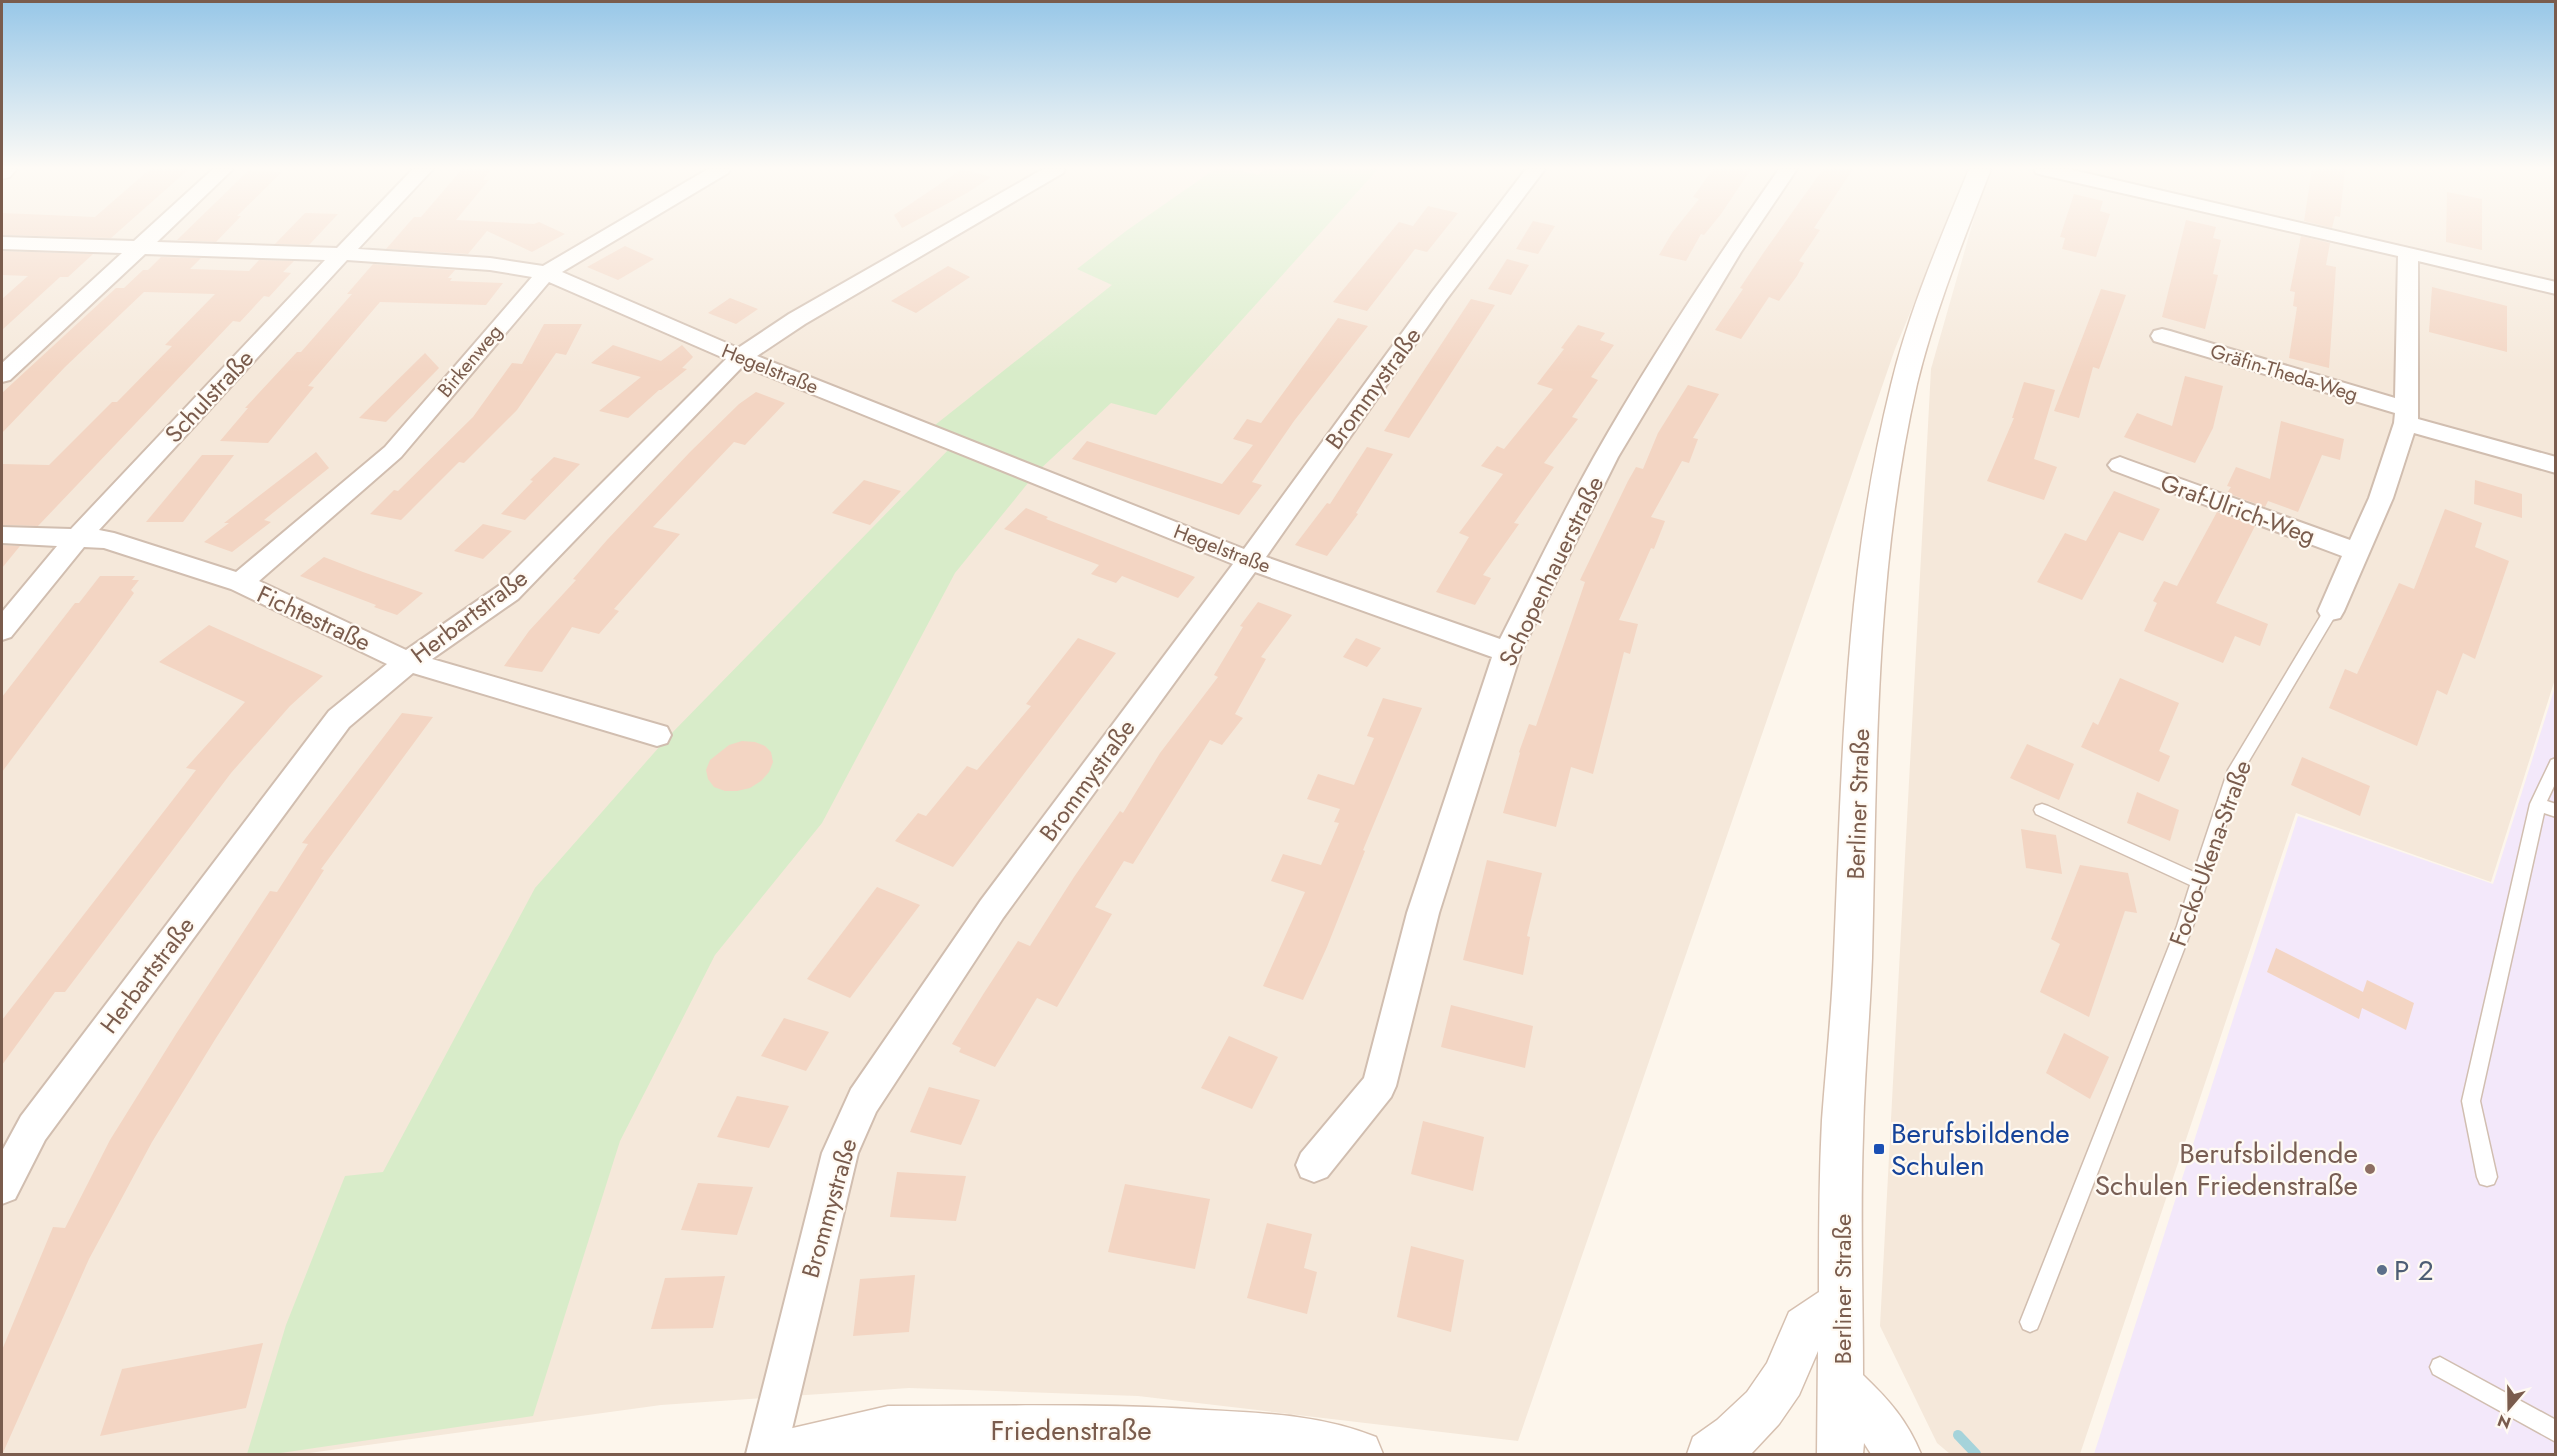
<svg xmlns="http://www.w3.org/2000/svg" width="2557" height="1456" font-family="Jost,sans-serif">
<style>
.residential{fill:#f5e8da}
.education{fill:#f3e8fa}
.green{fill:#d8ecc9}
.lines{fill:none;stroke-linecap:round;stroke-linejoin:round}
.stream{stroke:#a5d3da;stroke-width:10}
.building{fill:#f3d5c3}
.lane-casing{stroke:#d1beb0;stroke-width:3}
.street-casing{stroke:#d1beb0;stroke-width:4}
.secondary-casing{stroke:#d6c0b0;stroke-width:3}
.lane{fill:#fff;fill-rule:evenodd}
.street{fill:#fff;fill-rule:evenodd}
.secondary{fill:#fff;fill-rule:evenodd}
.transit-dot{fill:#1a4fb4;stroke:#fffaf3;stroke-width:2}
.education-dot{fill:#8d6e63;stroke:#fffaf3;stroke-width:2}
.service-dot{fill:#5c6f8a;stroke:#fffaf3;stroke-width:2}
.labels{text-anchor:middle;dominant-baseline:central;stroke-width:4.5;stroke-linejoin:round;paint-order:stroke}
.far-street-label{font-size:20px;fill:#7a5c4d;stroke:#fffaf3}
.street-label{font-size:24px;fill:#7a5c4d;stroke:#fffaf3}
.near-transit-label{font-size:28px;fill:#164399;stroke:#fffaf3;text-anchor:start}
.near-education-label{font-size:28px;fill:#785e54;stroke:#fffaf3;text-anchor:end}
.near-service-label{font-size:28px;fill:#4e5e75;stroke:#fffaf3;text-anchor:start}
.near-street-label{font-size:28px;fill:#7a5c4d;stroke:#fffaf3}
</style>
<rect width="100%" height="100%" fill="#fdf6ec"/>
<g class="residential">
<path d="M2,169H1970L1895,349L1518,1441L1138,1396L909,1388L661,1405L302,1454H2Z"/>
<path d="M1988,169H2056L2555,291V679L2491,882L2296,813L2080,1454H1950L1937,1443L1880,1326L1931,369Z"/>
<path d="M2065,169H2555V288Z"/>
</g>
<path class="education" d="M2555,687V1454H2094L2298,816L2493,884Z"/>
<path class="green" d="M1215,169H1235L1258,175L1265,169H1378L1156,415L1111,403L1037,472L955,573L822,823L715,955L620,1141L533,1416L274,1454H247L286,1325L345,1176L383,1172L535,888L668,737L954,444L930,429L1112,285L1077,269L1126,231Z"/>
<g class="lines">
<path class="stream" d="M1958,1435L1976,1454"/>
</g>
<g class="building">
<path d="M150,169H189L111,238L2,235V213L95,217Z"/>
<path d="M462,169H491L483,180H489L456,220L534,224L539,222L565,234L532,252L487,231L468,254L386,249L414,217H421Z"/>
<path d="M962,169L991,177L967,193L902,228L894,215Z"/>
<path d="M1713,169H1751L1721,214L1704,235L1701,234L1686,261L1659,255L1672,233L1699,199L1693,197Z"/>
<path d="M1823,169H1853L1814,228L1820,230L1799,261L1804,263L1797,276L1779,301L1769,297L1741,339L1715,330L1743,289L1740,288L1764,252Z"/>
<path d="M2312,169H2345L2340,217L2335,216L2332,228L2304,221Z"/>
<path d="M248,171L282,172L237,216H241L216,242L177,240Z"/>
<path d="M2447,192L2482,199V250L2446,242Z"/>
<path d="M2074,194L2103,201L2100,211L2110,214L2096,257L2062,249L2065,238L2060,237Z"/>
<path d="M1428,206L1458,213L1427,252L1415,249L1367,311L1333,302L1399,222L1413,226Z"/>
<path d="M305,213L338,214L309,245L275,244Z"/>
<path d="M2186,220L2216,227L2213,238L2221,240L2213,274L2218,275L2205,329L2162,317Z"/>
<path d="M1533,221L1555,226L1538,254L1516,249Z"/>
<path d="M2301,236L2330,243L2326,265L2336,267L2329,368L2289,358L2297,307L2293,306L2295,292L2290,291Z"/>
<path d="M625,246L654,259L618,280L587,267Z"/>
<path d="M2,251L93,254L68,277H60L2,330V299L28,276L2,275Z"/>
<path d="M161,257L201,258L190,269L249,271L259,260L294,261L283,272L291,273L269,297L264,296L240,322L233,321L38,526L2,525V464L49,465L112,402H117L172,346L165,345L215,294L144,292L65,367L2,433V393L116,288H124L143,270H148Z"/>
<path d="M1507,259L1529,265L1511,295L1488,289Z"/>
<path d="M373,264L455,270L448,278H452L450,281L503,283L486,305L380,302L308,386L314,387L268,443L220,441L248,408H245L297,352H301L352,294H347Z"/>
<path d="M948,266L970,277L916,313L891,301Z"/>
<path d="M2432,287L2507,306V352L2429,332Z"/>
<path d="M2101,289L2126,295L2099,369L2093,367L2079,418L2054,411Z"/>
<path d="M730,298L758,309L736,324L708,313Z"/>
<path d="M1471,299L1495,305L1409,438L1384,431Z"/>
<path d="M1338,318L1368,326L1294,421L1252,482L1262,485L1239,515L1072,459L1087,441L1222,484L1253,445L1233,439L1247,419L1261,423Z"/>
<path d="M544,324H582L566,355L556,353L517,410L464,463L459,462L401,520L370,514L394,490L398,491L473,417L512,363L522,364Z"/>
<path d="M1578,325L1605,333L1600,340L1614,345L1591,377L1598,380L1572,417L1578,419L1544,463L1554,467L1514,523L1519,524L1483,575L1491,578L1475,605L1436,592L1469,537L1459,533L1503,474L1481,466L1497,446L1504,449L1553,389L1537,384L1564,349L1561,348Z"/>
<path d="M613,345L661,361L682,345L693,357L682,368L687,369L661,390H659L628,418L599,411L641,377L591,363Z"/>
<path d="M425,353L439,368L386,422L359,418Z"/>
<path d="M2185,376L2223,386L2213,428L2195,463L2124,437L2137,413L2172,426Z"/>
<path d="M2024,382L2055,390L2034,459L2057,467L2044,500L1987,481L2014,418H2012Z"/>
<path d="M1688,385L1719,394L1693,438L1698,439L1689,463L1682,461L1651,517L1665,521L1654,549L1651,548L1619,620L1638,624L1630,654L1624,652L1593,774L1571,767L1556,827L1503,813L1520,753L1519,752L1529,724L1536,726L1585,582L1580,580L1628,481L1636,467L1643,469L1658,433Z"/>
<path d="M756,392L785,403L745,445L734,442L653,527L680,534L614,609L619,611L599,634L572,627L542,672L504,666L529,631L576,580L573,579L607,540L690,452L739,404Z"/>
<path d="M2281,421L2344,439L2340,460L2322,455L2298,512L2268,501L2265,507L2227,493L2231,487L2227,486L2236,467L2270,479Z"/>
<path d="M1367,447L1393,454L1356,513L1358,514L1327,556L1295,545L1327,503L1330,504Z"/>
<path d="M316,452L329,468L264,520L271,522L232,552L204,542L229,523H224Z"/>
<path d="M202,455H234L183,522H146Z"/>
<path d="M554,457L580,464L525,520L501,514L533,481L530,480Z"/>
<path d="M864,480L901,491L870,525L832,513Z"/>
<path d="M2475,480L2522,494V518L2474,504Z"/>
<path d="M2114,491L2160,509L2143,541L2119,532L2082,600L2037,582L2065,533L2086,541Z"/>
<path d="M1026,508L1048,517L1046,519L1195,577L1178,598L1122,576L1116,583L1091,574L1099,565L1004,529Z"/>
<path d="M2445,509L2482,523L2475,547L2509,561L2475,659L2463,653L2447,695L2437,690L2417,746L2329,708L2345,669L2357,674L2399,583L2414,589Z"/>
<path d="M2217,512L2255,526L2216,603L2268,624L2260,646L2235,636L2223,663L2144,631L2157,603L2153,601L2164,581L2177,586Z"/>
<path d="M483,524L512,531L483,559L454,551Z"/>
<path d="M2,545L20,546L2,568Z"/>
<path d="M324,557L363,572L423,593L397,615L374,607L376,605L300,576Z"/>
<path d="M100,576H135L132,580H139L131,590L134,593L95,647L2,772V697L75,603H79Z"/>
<path d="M1258,602L1292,615L1261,657L1266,659L1235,714L1243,718L1222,745L1210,740L1133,864L1124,861L1095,907L1112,914L1057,1007L1037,998L995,1067L959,1052L961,1048L952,1044L984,993L1018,941L1030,946L1074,877L1120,811L1123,813L1160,753L1218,677L1214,675L1243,627L1240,626Z"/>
<path d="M209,625L323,676L290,706L231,773L65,992H55L2,1065V1020L196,770L186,768L245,702L159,662Z"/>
<path d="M1078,638L1116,653L953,867L895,841L918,813L926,816L967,766L977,770L1031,706L1026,704Z"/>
<path d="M1356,638L1381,648L1367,667L1343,657Z"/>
<path d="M2120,678L2179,703L2159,751L2170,756L2159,782L2081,747L2093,722L2098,725Z"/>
<path d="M1383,698L1422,708L1363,850L1365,851L1327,947L1303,1000L1263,986L1305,892L1271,881L1283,854L1321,865L1339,823L1334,822L1340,809L1307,799L1318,774L1354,785L1374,738L1367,736Z"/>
<path d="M402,713L433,717L321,869L324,870L216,1038L152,1142L89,1259L2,1455V1350L53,1227L65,1228L110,1140L176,1034L270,891L277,892L308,844L302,843Z"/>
<path d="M742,741L755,742L765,746L771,752L773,762L769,772L761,781L750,788L737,791H725L714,787L708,779L706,770L710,760L729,745Z"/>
<path d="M2027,744L2074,764L2059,800L2010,778Z"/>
<path d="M2302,757L2370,786L2360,816L2291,785Z"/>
<path d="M2137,792L2179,810L2170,841L2127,823Z"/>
<path d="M2021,829L2056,835L2062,874L2026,868Z"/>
<path d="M1487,860L1542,873L1527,936L1530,937L1523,975L1463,960Z"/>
<path d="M2080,865L2128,873L2137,913L2125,911L2089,1017L2040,992L2060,944L2051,939Z"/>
<path d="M877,887L920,905L850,998L807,979Z"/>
<path d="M2276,948L2363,992L2367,980L2414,1003L2406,1030L2362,1008L2359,1019L2267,972Z"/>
<path d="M1451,1005L1533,1026L1525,1068L1441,1047Z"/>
<path d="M784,1018L829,1032L806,1071L761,1056Z"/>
<path d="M2064,1033L2109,1057L2090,1099L2046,1073Z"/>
<path d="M1229,1036L1278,1057L1252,1109L1201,1088Z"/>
<path d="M929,1087L980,1100L961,1145L910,1132Z"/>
<path d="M737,1096L789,1106L769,1148L717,1137Z"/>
<path d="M1423,1121L1484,1137L1473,1191L1411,1174Z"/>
<path d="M897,1172L966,1176L956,1221L890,1217Z"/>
<path d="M698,1183L753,1187L737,1235L681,1230Z"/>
<path d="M1125,1184L1210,1199L1195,1269L1108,1252Z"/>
<path d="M1267,1223L1312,1234L1304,1268L1317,1272L1307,1314L1247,1298Z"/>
<path d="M1411,1246L1464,1260L1451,1332L1397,1317Z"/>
<path d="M915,1275L909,1332L853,1336L860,1279Z"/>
<path d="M725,1276L713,1328L651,1329L665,1278Z"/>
<path d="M263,1343L246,1408L100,1436L122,1369Z"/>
</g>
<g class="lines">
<g class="lane-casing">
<g id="lane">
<path d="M2331,606L2338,611L2243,771L2193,926L2040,1322L2037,1329L2030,1332L2023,1329L2020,1322L2177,926L2190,885L2036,814L2034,810L2036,806L2042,804L2048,806L2194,872L2228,770L2326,607Z"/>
<path d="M2556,758V782L2547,801L2556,804V817L2544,813L2480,1101L2497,1177L2494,1184L2487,1186L2480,1184L2477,1177L2462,1101L2530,804L2551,760Z"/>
<path d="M2440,1357L2556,1420V1442L2433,1374L2430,1367L2433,1360Z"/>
</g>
</g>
<g class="street-casing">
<g id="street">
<path d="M213,169H233L157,242L337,248L413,169H433L358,249L490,258L543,266L708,169H730L728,173L562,272L738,348L789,314L1043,169H1065L1063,173L805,324L757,356L1244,549L1432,292L1526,169H1545L1446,300L1266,557L1500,639C1531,578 1561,516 1594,457C1650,358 1714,262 1779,169H1797L1741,252L1618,457L1521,652L1439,913L1396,1086L1391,1097L1327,1177L1314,1182L1301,1177L1296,1165L1301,1153L1364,1078L1407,913L1492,657L1255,572L1003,918L876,1112L858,1153L786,1454H746L822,1153L851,1089L981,900L1233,564L743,366L518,599L432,659L667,727L671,735L667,743L657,746L413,673L349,727L45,1140L15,1199L2,1204V1151L21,1116L329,711L387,664L231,589L104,548L84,547L11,637L2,640V612L57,546L2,543V527L71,529L325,260L145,254L10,380L2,382V363L122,253L2,249V237L134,241ZM347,260L490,270L532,277L385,447L236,572L114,533L99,530ZM549,282L726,359L500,585L406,650L259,581L401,457Z"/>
<path d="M2034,169H2068L2556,282V294L2418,261V419L2556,457V473L2414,433L2393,498L2344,611L2340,618L2331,620L2322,618L2318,611L2342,556L2112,470L2108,465L2112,460L2120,457L2128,460L2350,540L2369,498L2394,423L2395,413L2154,341L2151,336L2154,331L2162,329L2170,331L2395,398L2398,256L2043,175L2036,173Z"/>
</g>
</g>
<g class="secondary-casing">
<g id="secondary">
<path d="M2,169H17L10,177L2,179Z"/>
<path d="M1969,169H1991C1964,239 1935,310 1917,384C1874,572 1877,766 1872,958C1870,1017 1864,1076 1863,1136C1860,1216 1863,1295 1863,1375C1889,1400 1907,1420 1921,1454H1871L1864,1443L1863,1454H1817L1818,1351L1799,1395L1779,1424L1751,1454H1687L1693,1437L1717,1420L1747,1392L1767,1363L1789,1312L1819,1292C1819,1235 1819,1178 1822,1120C1826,1065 1832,1010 1834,954C1842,764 1845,571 1891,385C1909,310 1940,240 1969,169Z"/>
<path d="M888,1406C994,1406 1100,1403 1206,1410C1263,1413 1322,1415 1376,1437L1383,1454H760L767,1437L784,1430Z"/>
</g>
</g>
<use href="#lane" class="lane"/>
<use href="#street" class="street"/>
<use href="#secondary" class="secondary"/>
</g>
<linearGradient id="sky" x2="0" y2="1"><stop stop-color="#97c7e8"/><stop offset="0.45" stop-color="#fefbf6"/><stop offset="1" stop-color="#fefbf6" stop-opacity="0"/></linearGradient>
<rect width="2557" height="373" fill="url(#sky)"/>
<rect class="transit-dot" x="1873" y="1143" width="12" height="12" rx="3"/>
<circle class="education-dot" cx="2370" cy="1169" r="6"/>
<circle class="service-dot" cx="2382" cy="1270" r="6"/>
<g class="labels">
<g class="far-street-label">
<text transform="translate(470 361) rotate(-50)">Birkenweg</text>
<text transform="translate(770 369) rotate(22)">Hegelstraße</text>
<text transform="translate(2284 373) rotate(17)">Gräfin-Theda-Weg</text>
<text transform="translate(1222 549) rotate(21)">Hegelstraße</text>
</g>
<g class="street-label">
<text transform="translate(1373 388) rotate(-54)">Brommystraße</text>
<text transform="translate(209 396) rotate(-47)">Schulstraße</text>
<text transform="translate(2238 509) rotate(20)">Graf-Ulrich-Weg</text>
<text transform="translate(1551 571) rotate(-64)">Schopenhauerstraße</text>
<text transform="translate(469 616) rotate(-37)">Herbartstraße</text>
<text transform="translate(314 618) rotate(25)">Fichtestraße</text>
<text transform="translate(1087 780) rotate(-54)">Brommystraße</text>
<text transform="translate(1858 804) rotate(-88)">Berliner Straße</text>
<text transform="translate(2210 853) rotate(-70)">Focko-Ukena-Straße</text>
<text transform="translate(147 975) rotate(-53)">Herbartstraße</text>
<text transform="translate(829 1208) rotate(-74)">Brommystraße</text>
<text transform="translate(1842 1289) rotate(-90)">Berliner Straße</text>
</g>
<g class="near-transit-label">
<text x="1891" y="1133">Berufsbildende<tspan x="1891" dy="32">Schulen</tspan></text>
</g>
<g class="near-education-label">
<text x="2358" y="1153">Berufsbildende<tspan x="2358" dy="32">Schulen Friedenstraße</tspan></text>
</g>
<g class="near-service-label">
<text x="2394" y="1270">P 2</text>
</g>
<g class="near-street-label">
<text x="1071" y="1430">Friedenstraße</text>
</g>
</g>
<rect width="2557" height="1456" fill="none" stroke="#7a5c4d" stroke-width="6"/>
<g transform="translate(2509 1408) rotate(200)" stroke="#fffaf3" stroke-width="4.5" paint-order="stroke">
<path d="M0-4.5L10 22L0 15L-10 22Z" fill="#7a5c4d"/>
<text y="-9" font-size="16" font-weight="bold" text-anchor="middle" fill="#7a5c4d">N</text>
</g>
</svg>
